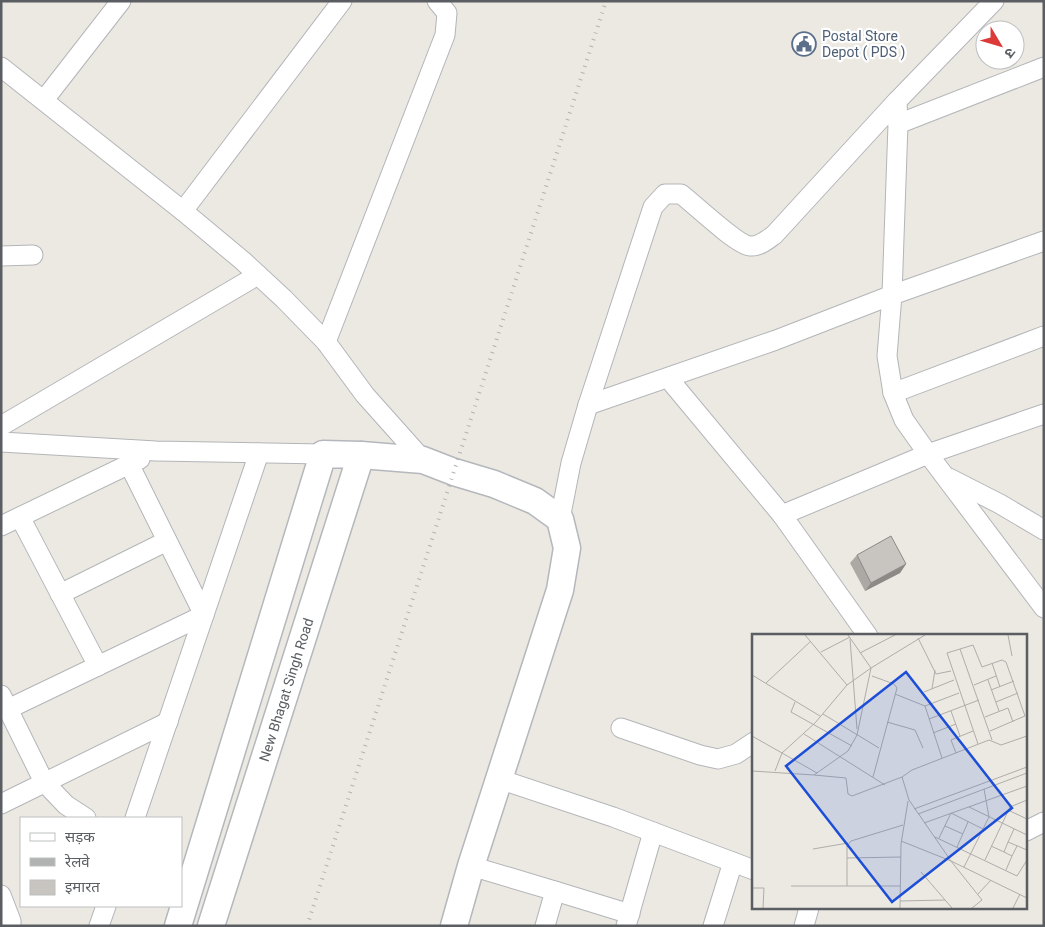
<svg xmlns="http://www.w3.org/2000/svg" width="1045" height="927" font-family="Roboto,'Noto Sans Devanagari',sans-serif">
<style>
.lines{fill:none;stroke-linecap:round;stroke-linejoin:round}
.street-casing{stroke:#b3b5b9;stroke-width:21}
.secondary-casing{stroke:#b4b7bc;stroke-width:29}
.street{stroke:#fff;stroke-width:19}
.secondary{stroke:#fff;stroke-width:26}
.rail{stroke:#b1b2b2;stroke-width:4;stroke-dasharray:1 6;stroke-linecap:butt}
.wall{fill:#aca9a5}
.shaded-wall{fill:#8c8986}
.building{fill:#c8c4c0;stroke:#8c8986}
.labels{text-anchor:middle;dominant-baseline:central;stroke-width:4.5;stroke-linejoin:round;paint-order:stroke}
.service-label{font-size:14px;fill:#4e5e75;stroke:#fff;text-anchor:start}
.street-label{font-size:14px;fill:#5a5e62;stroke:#fff}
.inset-road{fill:none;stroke:#aeadab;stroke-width:1}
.view{fill:#1d4ed8;fill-opacity:0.15;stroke:#1d4ed8;stroke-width:2.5}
.inset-edge{fill:none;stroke:#5a5e62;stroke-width:2.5}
</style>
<rect width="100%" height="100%" fill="#ece9e2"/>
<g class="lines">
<g class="street-casing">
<g id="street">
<path d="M994,1L897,101L898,124L892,295L887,356L893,393L904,420L928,454L1044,608"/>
<path d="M1,67L183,211L243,261L284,299L326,342L365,395L423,460"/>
<path d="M44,100L121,1"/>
<path d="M898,124L1044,67"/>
<path d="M183,211L342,1"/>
<path d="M1,256L33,255"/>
<path d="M326,342L445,35L447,13L437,1"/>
<path d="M668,378L782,515L868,636"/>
<path d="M893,393L1044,336"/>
<path d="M588,405L776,340L892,295L1044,241"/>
<path d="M1,426L258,275"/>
<path d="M1,442L156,451L323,454"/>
<path d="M949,478L1000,504L1044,530"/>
<path d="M782,515L928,454L1044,414"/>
<path d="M20,517L98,666"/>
<path d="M560,519L571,463L588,405L653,207L665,194H681C694,204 737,245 750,246C759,247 767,240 774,235L897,101"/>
<path d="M1,526L140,459"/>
<path d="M60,594L167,541"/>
<path d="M1,695L44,782L66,805L86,818"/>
<path d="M8,709L204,615L129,464"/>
<path d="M621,728L700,755L718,759L736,754L754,742"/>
<path d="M499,779L613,817L754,870"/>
<path d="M1,804L168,722"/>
<path d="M135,818L259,453"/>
<path d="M1026,831L1044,822"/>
<path d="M471,866L555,891L545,926"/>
<path d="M555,891L630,914"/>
<path d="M1,895L11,921V926"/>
<path d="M99,926L106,906"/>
<path d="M626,926L653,832"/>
<path d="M713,926L733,862"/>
<path d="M804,926L809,908"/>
</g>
</g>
<g class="secondary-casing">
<g id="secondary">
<path d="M178,926L323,454L361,455L423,460L454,472L494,484L535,501L560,519L567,548L560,590L471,866L454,926"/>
<path id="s1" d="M211,926L361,455"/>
</g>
</g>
<use href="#street" class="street"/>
<use href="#secondary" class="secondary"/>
<path class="rail" d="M307,926L606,1"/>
</g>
<path class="wall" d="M857,555L906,564L900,573L865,591L850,563Z"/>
<path class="shaded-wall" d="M906,564L900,573L865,591L871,583Z"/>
<path class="building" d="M891,536L906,564L871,583L857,555Z"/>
<defs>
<g id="civic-ring" transform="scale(1.25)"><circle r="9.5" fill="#fff" stroke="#5c6f8a" stroke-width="1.5"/><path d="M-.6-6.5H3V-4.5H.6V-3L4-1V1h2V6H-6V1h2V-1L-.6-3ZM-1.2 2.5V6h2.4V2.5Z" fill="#5c6f8a"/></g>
</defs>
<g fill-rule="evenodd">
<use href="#civic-ring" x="804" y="44"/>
</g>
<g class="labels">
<g class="service-label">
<text x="822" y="36">Postal Store<tspan x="822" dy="16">Depot ( PDS )</tspan></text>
</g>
<g class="street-label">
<text stroke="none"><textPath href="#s1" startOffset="248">New Bhagat Singh Road</textPath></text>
</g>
</g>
<g transform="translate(752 634)">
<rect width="275" height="275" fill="#ece9e2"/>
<path class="inset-road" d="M53,1L95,51M256,1L260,22M166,4L184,40L199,37M98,5L105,95M208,15L240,106M69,18L98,3M108,19L143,1M240,29L248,53M0,41L68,82M120,42L142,50L145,54L121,143M236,46L247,77M14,49L59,7M222,51L244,42M180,55L183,36M239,56L262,47M172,58L202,46M143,60L173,72L207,59M43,68L39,78L100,112M244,68L266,59M173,72L190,124M199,77L208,102M71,80L127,114M233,83L256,74L261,88M177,85L227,66M135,88L163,96L171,114M181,99L204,90M52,100L133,151M0,102L30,119L63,89L95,51L119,34L96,1M275,102L249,111L237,106L160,136L150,143L157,166L199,227L275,264M226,110L195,19L221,11L230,33L250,26L254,28L273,82L238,97M204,119L199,106L221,97M0,137L62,141L96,117L105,101L119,34L173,1M23,137L30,119L65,139M62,141L94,144L96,160L100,162L150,143M217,173L275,201M162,175L275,133M256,176L275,185M166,180L275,139M172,189L275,152M193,192L211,200M262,195L256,208L275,216M183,203L265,242L275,226M187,204L199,179L231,195M149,207L199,227L230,266L220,274M239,212L252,218L256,208M205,213L216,188M61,215L96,209M252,218L260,222L265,212M149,223L95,224V212L99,207L151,191M95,224V252H148M233,226L258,173L275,166M212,233L237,183L232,155M254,236L260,222M169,238L200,274M39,252H95M0,254H12L11,274M226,260L239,246M148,267L193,266M148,274L149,210L156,167M261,274L268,260"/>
<path class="view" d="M154,38L260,174L140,268L34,132Z"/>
<rect width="275" height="275" class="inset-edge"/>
</g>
<rect width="1045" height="927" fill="none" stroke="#5a5e62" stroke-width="5"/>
<rect x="20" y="817" width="162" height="90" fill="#ffffff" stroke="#bdbfc0"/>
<rect x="30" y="833" width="25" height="8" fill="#ffffff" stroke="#bdbfc0"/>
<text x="65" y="842" font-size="15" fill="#5a5e62">सड़क</text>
<rect x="30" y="858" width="25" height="8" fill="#b1b2b2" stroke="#bdbfc0"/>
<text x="65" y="867" font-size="15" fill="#5a5e62">रेलवे</text>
<rect x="30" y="880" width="25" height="15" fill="#c8c4c0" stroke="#bdbfc0"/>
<text x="65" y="892" font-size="15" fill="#5a5e62">इमारत</text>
<g transform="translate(1000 45) rotate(128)"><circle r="24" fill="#ffffff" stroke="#bdbfc0"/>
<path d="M0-4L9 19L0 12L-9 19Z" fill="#dc3a38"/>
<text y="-8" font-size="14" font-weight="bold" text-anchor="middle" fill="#5a5e62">उ</text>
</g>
</svg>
